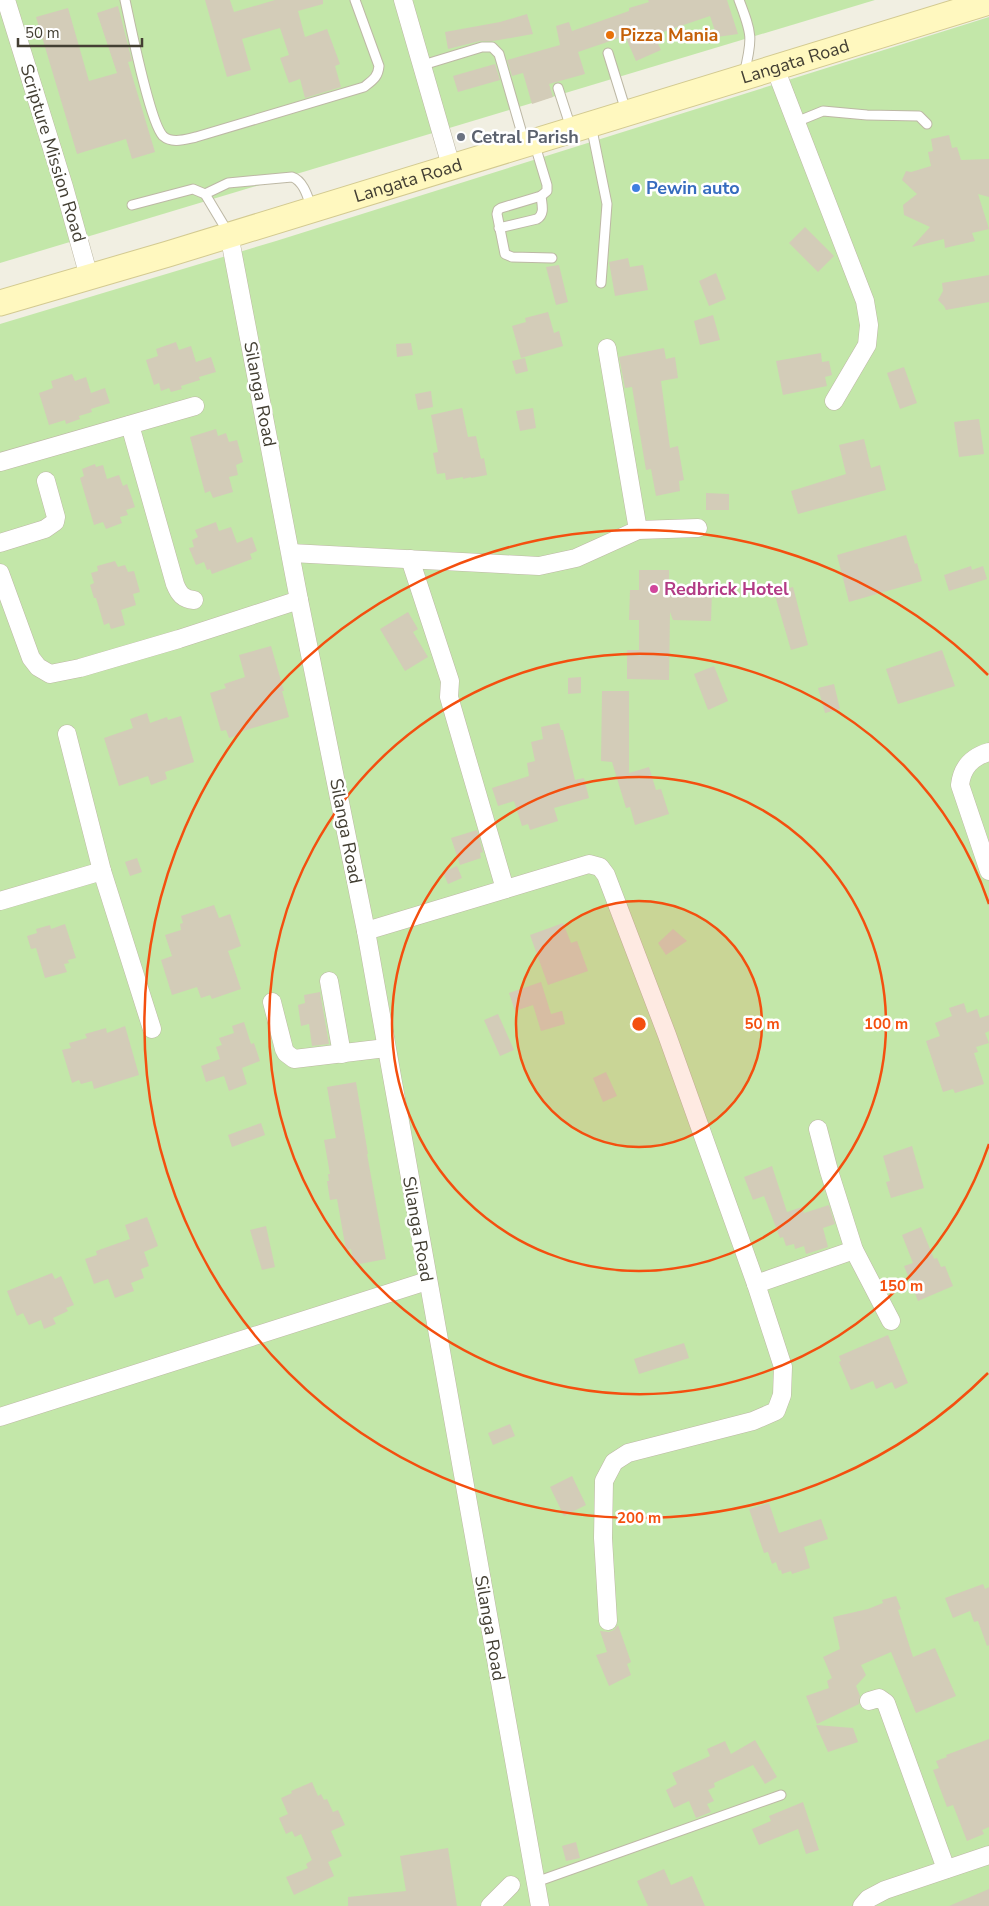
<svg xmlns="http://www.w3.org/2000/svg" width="989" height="1906" font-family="'Nunito Sans',sans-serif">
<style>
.green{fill:#c3e7a9}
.building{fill:#d3ccb8}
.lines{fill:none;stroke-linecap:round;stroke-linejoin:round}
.service-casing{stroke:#bdb8a5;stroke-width:11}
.minor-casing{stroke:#bdb8a5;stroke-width:19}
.secondary-casing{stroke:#d3ca91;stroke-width:27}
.service{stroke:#fff;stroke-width:9}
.minor{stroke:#fff;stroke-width:18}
.secondary{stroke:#fff8bf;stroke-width:25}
.ring{fill:none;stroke:#f44f0f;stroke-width:2.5}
.food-dot{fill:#e8710a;stroke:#fff;stroke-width:2}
.worship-dot{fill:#6b7280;stroke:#fff;stroke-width:2}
.shop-dot{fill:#3f7fe0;stroke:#fff;stroke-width:2}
.hotel-dot{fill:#d1479c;stroke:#fff;stroke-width:2}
.labels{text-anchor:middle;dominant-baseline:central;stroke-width:5;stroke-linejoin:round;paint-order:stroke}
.food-label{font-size:18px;font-weight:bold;fill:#c56008;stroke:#fff;text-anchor:start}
.street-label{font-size:18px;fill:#433f33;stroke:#fff}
.worship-label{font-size:18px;font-weight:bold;fill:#5b616d;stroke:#fff;text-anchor:start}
.shop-label{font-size:18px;font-weight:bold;fill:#366cbe;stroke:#fff;text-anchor:start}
.hotel-label{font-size:18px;font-weight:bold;fill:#b23c85;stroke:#fff;text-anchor:start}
.centre{fill:#f44f0f;stroke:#fff;stroke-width:2.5}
.ring-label{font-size:15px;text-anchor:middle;font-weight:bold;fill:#f44f0f;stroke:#fff;stroke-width:5;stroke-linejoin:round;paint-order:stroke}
</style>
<rect width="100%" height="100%" fill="#f1efe2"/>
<g class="green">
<path d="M0,0H875L0,263Z"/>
<path d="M989,17V1906H0V324L276,241Z"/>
</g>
<g class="building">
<path d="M205,0H230L234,12L275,0H323V4L298,11L305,37L327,29L340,64L335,66L341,87L305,98L300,79L289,83L280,58L289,55L280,28L242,39L251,70L227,77Z"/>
<path d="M648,0H727L738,34L717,37L710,16L654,35L661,50L636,61L625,36L578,52L585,74L549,84L553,97L532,104L523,73L512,76L507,60L560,45L556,26L569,22L572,31L629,11V8L649,2Z"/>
<path d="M118,6L132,61L128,62L155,152L132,159L126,139L77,154L36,17L68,8L89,81L117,73L97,13Z"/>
<path d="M527,14L533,34L493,41H480L448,49L445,32L500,22Z"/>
<path d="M495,64L500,80L458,92L453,76Z"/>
<path d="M949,135L952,148L957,147L961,160L989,159V197L978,194L989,229L972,233L975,241L945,248L944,239L912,247L930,227L904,215L903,205L917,194L902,180L906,171L911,172L931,166L928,152L933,151L931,139Z"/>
<path d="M805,227L834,256L818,272L789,243Z"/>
<path d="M628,258L630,267L643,265L648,290L615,296L609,262Z"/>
<path d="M559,265L568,302L556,305L546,267Z"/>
<path d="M716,273L726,299L709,306L699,281Z"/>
<path d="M989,275V302L946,310L944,306L938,300L943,291L942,283Z"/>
<path d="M548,312L554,333L559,331L563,346L521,358L512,326L526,322L525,318Z"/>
<path d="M713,315L720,340L700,345L694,321Z"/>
<path d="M176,342L179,350L191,346L196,362L211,357L216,372L199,377L200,380L181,386L182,389L171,392L169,388L161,391L159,383L154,385L146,360L158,356L156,349Z"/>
<path d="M411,343L413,355L397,357L396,344Z"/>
<path d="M664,348L666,359L675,357L678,378L661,381L670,448L678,446L684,480L679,481L680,491L656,496L651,469L646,470L632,387L625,388L619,357Z"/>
<path d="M821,353L822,362L829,361L832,375L825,377L827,386L783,395L776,361Z"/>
<path d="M525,358L528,371L516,374L512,361Z"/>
<path d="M904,367L917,403L900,409L887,373Z"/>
<path d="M72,374L75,381L86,377L91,393L105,388L110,403L91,409L92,412L79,416L80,419L66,424L65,420L49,425L39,393L53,388L51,381Z"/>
<path d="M431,391L433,407L418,410L415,394Z"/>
<path d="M462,408L468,437L476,436L481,459L484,458L487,475L471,478V477L463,479V477L446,480L445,473L437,474L433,453L438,452L431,415Z"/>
<path d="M533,408L536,428L520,431L516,411Z"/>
<path d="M979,419L984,454L959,457L954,422Z"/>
<path d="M216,429L218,436L226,433L229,442L237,440L243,462L236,465L238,475L229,477L233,492L213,498L210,491L205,493L190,437Z"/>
<path d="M864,439L871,468L880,465L886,490L798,514L791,491L846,474L839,445Z"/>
<path d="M95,464L96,467L103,465L107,479L119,475L123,486L127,484L135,507L126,510L128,515L120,517L122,523L106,529L103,522L94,525L80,478L84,476L82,469Z"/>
<path d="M706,493L729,494V510H706Z"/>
<path d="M216,522L219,531L231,527L237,543L252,537L257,551L250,554L252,559L212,574L210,569L207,570L204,562L196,565L189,548L194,547L192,540L198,537L195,530Z"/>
<path d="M906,535L915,564L917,563L922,581L849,602L837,555Z"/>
<path d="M115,561L118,567L125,565L128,572L134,571L140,592L133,594L136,605L121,610L125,625L111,629L109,623L104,625L96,598H94L90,585L94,583L91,573L98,571L97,566Z"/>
<path d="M971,566L972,570L983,566L987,579L949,591L944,575Z"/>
<path d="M639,570H669V591H712L711,621L673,620L670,612L669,680L627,679V650H639V620H629L630,590H639Z"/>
<path d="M793,587L808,645L791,650L774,592Z"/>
<path d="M408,612L418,629L413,632L428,657L405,671L380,629Z"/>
<path d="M271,646L284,691H282L289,717L240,732L241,734L229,738L226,730L221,731L210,693L226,688L224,684L245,677L239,655Z"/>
<path d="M942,650L955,686L898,704L886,669Z"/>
<path d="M714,666L728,701L708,710L694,674Z"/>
<path d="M581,677V693L568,694V678Z"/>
<path d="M834,684L840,709L825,713L818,688Z"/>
<path d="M602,691H629V773L649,767L656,790L661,789L669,814L635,825L630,807L626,808L612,762L601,761Z"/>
<path d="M147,713L150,723L167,717L168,720L181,716L194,762L165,772L167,779L151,785L148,776L119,786L104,738L133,728L130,719Z"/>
<path d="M559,723L561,730H563L575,780L584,778L589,798L554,808L558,821L530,830L528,824L522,826L514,801L498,806L492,788L529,776L527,763L535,761L531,742L543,739L541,727Z"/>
<path d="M477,830L483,852L480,853L481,858L460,865L451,838Z"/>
<path d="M137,858L142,872L130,876L125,862Z"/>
<path d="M457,866L462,878L448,884L443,872Z"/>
<path d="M214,905L219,918L230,914L241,946L228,951L241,989L212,999L210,995L201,998L197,987L172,995L161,960L172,956L165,935L181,930L180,924L183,923L181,916Z"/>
<path d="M563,923L571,943L577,941L588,971L548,985L530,935Z"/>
<path d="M65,924L76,958L68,960L69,963L64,964L67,972L45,978L36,948L31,949L27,936L37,933L36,929L50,925L51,929Z"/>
<path d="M673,929L687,941L666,955L658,943Z"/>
<path d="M541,982L551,1014L562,1011L565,1024L541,1031L533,1005L515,1011L509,993Z"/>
<path d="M320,992L329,1044L312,1046L309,1024L301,1026L298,1005L305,1003L304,995Z"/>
<path d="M964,1003L967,1013L977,1009L980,1018L989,1015V1031L985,1033L989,1043L976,1047L978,1052L974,1053L984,1084L955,1093L953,1089L943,1092L926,1041L940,1036L935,1023L952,1016L949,1008Z"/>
<path d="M498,1014L514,1050L500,1056L484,1020Z"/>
<path d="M244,1022L251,1044L254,1043L260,1061L242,1068L247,1084L229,1091L224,1076L206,1082L201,1066L220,1059L216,1047L222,1045L219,1038L234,1033L232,1026Z"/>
<path d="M125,1026L139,1075L94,1089L92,1081L81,1084L79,1080L72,1083L62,1050L71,1048L69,1043L87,1038L85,1034L106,1028L107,1033Z"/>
<path d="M606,1072L617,1096L603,1102L593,1078Z"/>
<path d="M356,1082L368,1154H367L386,1259L354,1265L351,1249L346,1250L337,1199L330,1200L327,1181H329L328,1174H330L324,1140L336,1138L327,1087Z"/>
<path d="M261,1123L265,1135L232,1147L228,1135Z"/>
<path d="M912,1146L924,1188L891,1198L886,1182L890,1181L883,1156Z"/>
<path d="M772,1166L787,1212L802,1207L804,1213L829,1205L835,1224L823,1228L828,1247L806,1254L804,1246L795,1249L794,1244L786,1246L783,1237L780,1238L764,1196L753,1200L744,1177Z"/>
<path d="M147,1217L158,1246L144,1252L149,1266L141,1269L144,1278L131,1283L134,1291L115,1298L108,1279L94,1284L85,1259L97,1255L96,1251L130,1239L125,1225Z"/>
<path d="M266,1226L275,1267L262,1270L250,1230Z"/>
<path d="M921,1227L934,1259L937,1258L941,1267L945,1266L953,1286L918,1301L904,1266L913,1263L902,1235Z"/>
<path d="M52,1273L55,1279L61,1276L74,1305L66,1308L68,1311L53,1318L56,1324L44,1329L41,1320L29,1325L23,1313L17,1316L7,1291Z"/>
<path d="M888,1335L908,1383L895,1389L892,1382L876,1389L873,1381L851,1390L839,1362L841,1361L839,1356Z"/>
<path d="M684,1343L689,1358L639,1374L634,1359Z"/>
<path d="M510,1424L515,1436L493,1445L488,1433Z"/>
<path d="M572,1476L586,1505L564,1516L550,1487Z"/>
<path d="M769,1503L779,1533L821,1519L828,1539L804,1547L810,1568L792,1574L791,1571L782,1574L781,1570L779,1571L776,1562L772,1564L768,1552L764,1553L749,1509Z"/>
<path d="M983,1584L985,1589L989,1587V1645L987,1646L978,1621L974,1622L970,1611L953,1618L945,1598Z"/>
<path d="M896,1596L901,1609L898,1610L913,1657L935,1648L956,1696L916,1713L891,1652L861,1665L866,1675L856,1686L860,1696L859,1704L817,1724L806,1696L829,1688L827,1681L832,1678L823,1657L840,1649L833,1617L868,1609L883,1603L882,1600Z"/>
<path d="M618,1625L631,1662L627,1664L631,1675L609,1686L596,1655L607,1652L600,1631L609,1632L614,1630Z"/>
<path d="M816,1725L853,1728L858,1742L828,1752Z"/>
<path d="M989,1739V1827L982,1830L984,1834L967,1841L953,1805L947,1807L933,1770L939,1768L936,1761L947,1757L946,1755Z"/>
<path d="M755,1740L777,1777L765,1784L753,1765L714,1783L715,1787L708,1790L714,1801L707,1804L711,1812L696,1818L689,1801L674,1808L666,1790L677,1784L672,1773L710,1756L707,1749L725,1741L731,1754Z"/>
<path d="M312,1782L318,1796L321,1794L324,1800L327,1799L333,1812L338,1810L345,1825L331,1831L342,1856L328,1862L334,1876L294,1895L286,1877L308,1868L306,1864L312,1860L301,1834L295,1837L292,1831L286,1834L279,1818L288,1814L281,1798L292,1793L291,1791Z"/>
<path d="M803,1802L819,1850L806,1854L798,1829L759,1845L752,1829L771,1821L769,1816Z"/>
<path d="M576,1842L580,1858L566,1861L562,1846Z"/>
<path d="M448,1848L457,1906H348V1897L406,1891L400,1856Z"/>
<path d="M664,1869L671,1885L692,1876L705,1906H648L637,1881Z"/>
<path d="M989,1889V1906H949Z"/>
</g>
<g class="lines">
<g class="service-casing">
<g id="service">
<path d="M125,0C130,23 150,123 163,136C172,144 186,139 196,137L364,87C373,80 378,77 379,66L355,0"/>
<path d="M739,0C752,34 753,38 744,74"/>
<path d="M608,53L626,111"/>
<path d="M423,65L482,47H492L499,54L525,144"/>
<path d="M558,88L571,128"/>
<path d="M796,122L823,111L867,115L919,116L927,124"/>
<path d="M591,125L607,204L601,283"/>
<path d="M534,142L547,185V191L541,196L501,208L498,210L497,214L505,254L512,257L552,258"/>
<path d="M205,194L228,183L292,177C304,181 308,198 312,209"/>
<path d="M132,205L193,189L205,194L229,234"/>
<path d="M499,228L537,219C545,214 542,205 541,196"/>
<path d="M536,1882L781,1795"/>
</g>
</g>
<g class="minor-casing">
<g id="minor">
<path d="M6,0L64,187L89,277"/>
<path d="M403,0L451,166"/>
<path d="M775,68L865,301L869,325L867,345L834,401"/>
<path d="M229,234L299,600L366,931L540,1906"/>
<path d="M607,348L638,530"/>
<path d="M130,425L175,584C179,594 183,599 194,600"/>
<path d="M0,462L195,406"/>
<path d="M0,543L45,529L55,522L56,517L46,481"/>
<path d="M291,553L539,566L576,558L638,530L698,528"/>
<path d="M410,559L450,681L449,697L505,889"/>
<path d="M0,573L31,658L38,667L50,674L80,668L179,639L299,600"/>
<path d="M67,734L102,871L152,1029"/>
<path d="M989,752C972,757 962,767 960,785L989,871"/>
<path d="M0,901L102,871"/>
<path d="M366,931L589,864L600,867L606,875L667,1035L756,1284L783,1367L782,1395L776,1411L753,1421L628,1453L614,1462L604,1481L603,1538L608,1621"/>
<path d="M329,981L342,1054"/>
<path d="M272,1002L284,1049L286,1053L294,1059L386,1048"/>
<path d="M818,1129L829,1171L854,1250L891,1321"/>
<path d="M756,1284L854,1250"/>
<path d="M0,1417L427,1281"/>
<path d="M869,1701L879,1698L886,1703L946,1869"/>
<path d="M490,1906L511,1885"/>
<path d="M862,1906L868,1899L885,1890L989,1855"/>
</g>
</g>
<g class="secondary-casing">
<g id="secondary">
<path id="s1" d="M0,303L168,254L989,2"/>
</g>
</g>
<use href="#service" class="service"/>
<use href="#minor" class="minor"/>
<use href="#secondary" class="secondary"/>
</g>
<circle cx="639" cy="1024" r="123" fill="#f44f0f" fill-opacity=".12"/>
<g class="ring">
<circle cx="639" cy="1024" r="123"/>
<circle cx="639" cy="1024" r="247"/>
<path d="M989 1144A370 370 0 1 1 989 904"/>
<path d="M988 1373A494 494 0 1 1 988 675"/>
</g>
<circle class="food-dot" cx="610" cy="35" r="5"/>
<circle class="worship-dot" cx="461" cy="137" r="5"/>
<circle class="shop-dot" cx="636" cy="188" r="5"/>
<circle class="hotel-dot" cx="654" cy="589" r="5"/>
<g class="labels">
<g class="food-label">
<text x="620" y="35">Pizza Mania</text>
</g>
<g class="street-label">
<text stroke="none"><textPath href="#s1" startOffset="831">Langata Road</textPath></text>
<text transform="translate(53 153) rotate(73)">Scripture Mission Road</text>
<text stroke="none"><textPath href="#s1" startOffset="426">Langata Road</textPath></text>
<text transform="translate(260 394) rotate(79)">Silanga Road</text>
<text transform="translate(346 831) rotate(79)">Silanga Road</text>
<text transform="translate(418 1229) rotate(80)">Silanga Road</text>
<text transform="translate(490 1628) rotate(80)">Silanga Road</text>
</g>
<g class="worship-label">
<text x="471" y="137">Cetral Parish</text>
</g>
<g class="shop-label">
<text x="646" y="188">Pewin auto</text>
</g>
<g class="hotel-label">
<text x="664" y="589">Redbrick Hotel</text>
</g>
</g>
<circle cx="639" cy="1024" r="8" class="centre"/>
<g class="ring-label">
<text x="762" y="1029">50 m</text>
<text x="886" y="1029">100 m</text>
<text x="901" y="1291">150 m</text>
<text x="639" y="1523">200 m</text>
</g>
<path d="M18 38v8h124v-8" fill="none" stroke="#433f33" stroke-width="2.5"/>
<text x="25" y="38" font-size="15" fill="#433f33" stroke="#ffffff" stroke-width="4" paint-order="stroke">50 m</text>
</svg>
